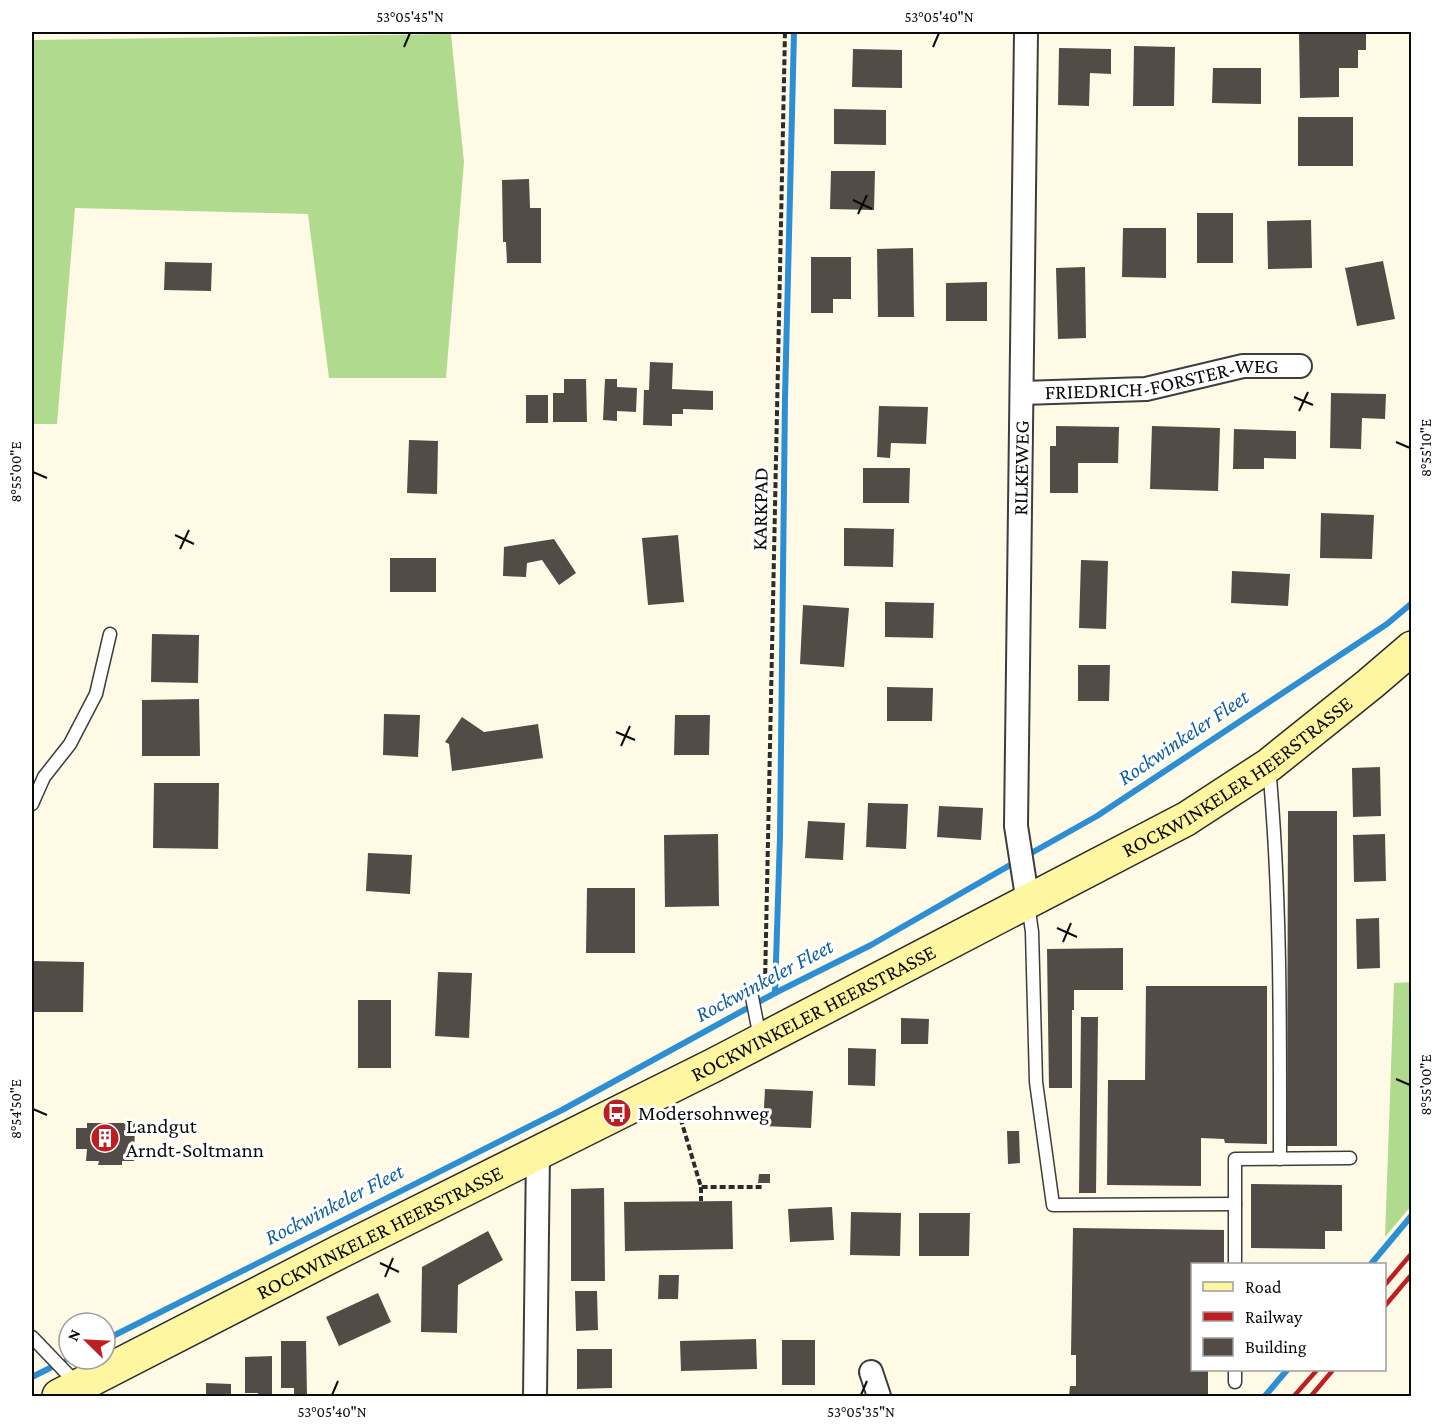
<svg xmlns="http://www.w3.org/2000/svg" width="1443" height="1428" font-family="'Crimson Pro',serif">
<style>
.forest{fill:#b0db8e}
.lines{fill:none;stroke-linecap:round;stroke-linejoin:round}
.stream{stroke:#2c8ed3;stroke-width:6}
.building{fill:#534b46}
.service-casing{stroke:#3d3d3d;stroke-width:15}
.minor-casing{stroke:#3d3d3d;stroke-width:26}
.secondary-casing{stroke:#2c2c2c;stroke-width:36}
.path{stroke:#2c2c2c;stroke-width:4;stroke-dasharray:6 3;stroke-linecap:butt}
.service{stroke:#fff;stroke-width:12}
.minor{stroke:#fff;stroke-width:22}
.secondary{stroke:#fff6a1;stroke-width:33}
.rail{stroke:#be1d22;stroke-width:4.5}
.ticks{fill:none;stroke:#0a0a0a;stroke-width:2}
.labels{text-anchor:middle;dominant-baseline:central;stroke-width:6;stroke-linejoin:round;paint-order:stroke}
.street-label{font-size:21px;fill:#0a0a0a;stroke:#fff}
.poi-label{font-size:21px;fill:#0a0a0a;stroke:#fff;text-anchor:start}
.water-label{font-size:22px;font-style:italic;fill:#0f5e9f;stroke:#fff}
.neatline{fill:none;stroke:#0a0a0a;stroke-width:2}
.ticks-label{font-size:15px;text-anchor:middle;fill:#0a0a0a}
</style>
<rect width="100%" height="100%" fill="#fffae6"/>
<g class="forest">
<path d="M451,34L464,162L446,378H329L308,214L75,208L57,424H32V40Z"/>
<path d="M1411,982V1206L1385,1237L1394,983Z"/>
</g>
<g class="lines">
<g class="stream">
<path d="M1026,856L1097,816L1387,624L1412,603"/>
<path d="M775,993L780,836L785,398L794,32"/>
<path d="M1371,1264L1412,1215"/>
<path d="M105,1340L562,1110L775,993L871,945L1017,861"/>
<path d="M67,1359L69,1358"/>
<path d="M32,1377L50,1368"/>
<path d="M1265,1396L1287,1370"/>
</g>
</g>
<g class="building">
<path d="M1299,32H1366V50H1358V68H1339V97L1300,98Z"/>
<path d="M1134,46L1175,47L1174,106H1133Z"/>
<path d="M1059,48L1111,49V74L1090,73L1089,106L1058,105Z"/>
<path d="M853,49L902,50V88L852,87Z"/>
<path d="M1213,68H1261V104L1212,103Z"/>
<path d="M834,109L886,110V145L834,144Z"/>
<rect x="1298" y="117" width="55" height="49"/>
<path d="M831,171H875L874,210L830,209Z"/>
<path d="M529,179L530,208H541V263H507L506,242H503L502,180Z"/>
<rect x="1197" y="213" width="36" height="50"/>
<path d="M1311,220L1312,268L1268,269L1267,221Z"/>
<path d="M1123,228H1166V278L1122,277Z"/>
<path d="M913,248L914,317H878L877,249Z"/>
<path d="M811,257H851V299H833V313H811Z"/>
<path d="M1383,261L1395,319L1357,326L1345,268Z"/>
<path d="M165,262L212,263L211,291L164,290Z"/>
<path d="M1085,267L1086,338L1058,339L1056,268Z"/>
<path d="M987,282V321H946V283Z"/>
<path d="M650,362L673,363L672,389L713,391V410L683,409V414H672V426L643,425L644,390H649Z"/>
<path d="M564,379H586L587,422H553V393H564Z"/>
<path d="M605,379H617V387L637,388L636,412L617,411V421L603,420Z"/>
<path d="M1331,393L1386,394L1385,419L1362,418L1361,449L1330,448Z"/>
<rect x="526" y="395" width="22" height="28"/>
<path d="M879,406L928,407L926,444L891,443L890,458L877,457Z"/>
<path d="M1056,426L1119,427L1118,463H1078V493H1050V446H1056Z"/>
<path d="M1152,426L1220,428L1218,491L1150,489Z"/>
<path d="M1234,429L1296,431V459L1264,458V469H1233Z"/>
<path d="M409,440L438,441L437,494L407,493Z"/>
<path d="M863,468H910L909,503H863Z"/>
<path d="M1321,513L1374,515L1372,559L1320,558Z"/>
<path d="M844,528L894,529L893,567L844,566Z"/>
<path d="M678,535L684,602L648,605L642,538Z"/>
<path d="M554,539L576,573L559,585L542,560L527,563L526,577L503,576L504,547Z"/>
<rect x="390" y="558" width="46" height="34"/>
<path d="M1081,560L1108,561L1106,629L1079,628Z"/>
<path d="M1232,571L1290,574L1288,606L1231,603Z"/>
<path d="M885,602L934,603L933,638L885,637Z"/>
<path d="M803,605L849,608L844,667L800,664Z"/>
<path d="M152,634L199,635L198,683L151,682Z"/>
<path d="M1078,665H1110L1109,701H1078Z"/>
<path d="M887,687L933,688L932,721H887Z"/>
<path d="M199,699L200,756H142V700Z"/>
<path d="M384,714L420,715L418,757L383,755Z"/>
<path d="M675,715H710L709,755H674Z"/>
<path d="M462,717L484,732L538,724L543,758L452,771L449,744L445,742Z"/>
<path d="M1380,767L1381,816L1353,817L1352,768Z"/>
<path d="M154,783H219L218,849L153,848Z"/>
<path d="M868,803L908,804L906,849L866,847Z"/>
<path d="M939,806L983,808L981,840L937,837Z"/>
<path d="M1288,811H1337V1146H1287Z"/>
<path d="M808,821L845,823L843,860L805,858Z"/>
<path d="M718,834L719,906L665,907L664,835Z"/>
<path d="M1385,834L1386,881L1354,882L1353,835Z"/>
<path d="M368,853L412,855L410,894L366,891Z"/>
<path d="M587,888H635V953H586Z"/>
<path d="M1379,918L1380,968L1357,969L1356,919Z"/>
<path d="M1123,948V990H1074V1010H1072V1088H1049L1047,949Z"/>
<path d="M32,961L84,962L83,1012H32Z"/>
<path d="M438,972L472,973L469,1038L435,1036Z"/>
<path d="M1146,986H1267V1144L1225,1143L1224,1139L1201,1138V1186L1107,1185L1108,1080H1145Z"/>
<rect x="358" y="1000" width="33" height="68"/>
<path d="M1081,1017H1098L1096,1193H1079Z"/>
<path d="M901,1018L929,1019L928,1044H901Z"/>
<path d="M848,1048L876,1049L875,1086L848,1085Z"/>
<path d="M765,1089L813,1091L811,1128L763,1126Z"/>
<path d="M87,1123H135L134,1161H122V1165H98L99,1161H86L87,1149H76V1128H87Z"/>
<path d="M1007,1131H1019L1020,1163L1008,1164Z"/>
<path d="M759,1174H770V1183H758Z"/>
<path d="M1251,1184L1342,1185V1231H1325V1249L1251,1248Z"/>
<path d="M604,1188L605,1281H571V1189Z"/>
<path d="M732,1201L733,1249L625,1251L624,1202Z"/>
<path d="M832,1207L834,1240L790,1242L788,1209Z"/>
<path d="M851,1212L901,1213L900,1256L850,1255Z"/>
<path d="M919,1213H970L969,1256H919Z"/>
<path d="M1073,1228L1224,1230V1264H1192V1370H1208V1396H1069L1070,1386H1076V1355H1071Z"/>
<path d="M488,1231L503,1260L458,1285L457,1333L421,1332L422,1267Z"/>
<path d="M659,1275H679L678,1299H658Z"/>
<path d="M575,1291H597L598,1330L576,1331Z"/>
<path d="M378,1293L391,1322L339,1346L326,1317Z"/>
<path d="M756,1339L757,1369L681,1371L680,1341Z"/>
<rect x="782" y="1340" width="33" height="45"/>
<path d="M281,1341H306L307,1396H294V1388H281Z"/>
<path d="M577,1349H612V1388L577,1389Z"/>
<path d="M272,1356V1396H258V1393H245V1357Z"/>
<path d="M206,1383L231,1384V1396H206Z"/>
</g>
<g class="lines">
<g class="service-casing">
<g id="service">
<path d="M1269,767C1281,898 1280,1028 1280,1159"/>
<path d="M32,804L44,777L70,744L96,694L110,634"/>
<path d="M1028,904L1032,932L1036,1082L1053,1205L1235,1204"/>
<path d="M751,992L760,1038"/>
<path d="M1235,1264V1159L1350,1158"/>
<path d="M32,1337L78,1385"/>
<path d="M1235,1370V1382"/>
</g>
</g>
<g class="minor-casing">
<g id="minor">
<path d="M1026,32L1016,826L1028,903"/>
<path id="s1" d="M1022,393L1146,389L1243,366H1300"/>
<path d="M871,1372L879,1396"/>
<path d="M535,1396L538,1152"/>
</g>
</g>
<g class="secondary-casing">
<g id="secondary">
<path id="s2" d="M59,1396L339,1252L714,1065L1186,819L1269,765L1370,684L1412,648"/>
</g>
</g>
<g class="path">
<path d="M765,983L785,32"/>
<path d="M678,1110L701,1187H764"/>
<path d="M701,1187V1201"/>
</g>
<use href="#service" class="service"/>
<use href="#minor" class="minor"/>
<use href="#secondary" class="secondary"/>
<g class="rail">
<path d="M1384,1286L1412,1253"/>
<path d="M1384,1307L1412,1274"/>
<path d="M1294,1396L1317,1370"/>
<path d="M1311,1396L1333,1370"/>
</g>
</g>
<path class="ticks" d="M404,47L410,33M933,47L939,33M853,200L872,209M858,214L867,195M1294,397L1313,405M1299,411L1308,392M1396,442L1410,448M33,472L47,478M175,535L194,544M180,549L189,530M616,732L635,740M621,746L630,726M1057,928L1077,937M1063,942L1071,923M1396,1079L1410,1085M33,1109L47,1115M380,1263L399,1272M385,1277L393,1258M332,1395L338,1381M861,1395L867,1381"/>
<defs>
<g id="bus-disc" transform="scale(1.5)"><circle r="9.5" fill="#be1d22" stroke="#fff"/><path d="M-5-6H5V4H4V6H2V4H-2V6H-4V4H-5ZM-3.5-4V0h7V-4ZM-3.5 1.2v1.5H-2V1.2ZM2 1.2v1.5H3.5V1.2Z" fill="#fff"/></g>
<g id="building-disc" transform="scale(1.5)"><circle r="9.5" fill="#be1d22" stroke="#fff"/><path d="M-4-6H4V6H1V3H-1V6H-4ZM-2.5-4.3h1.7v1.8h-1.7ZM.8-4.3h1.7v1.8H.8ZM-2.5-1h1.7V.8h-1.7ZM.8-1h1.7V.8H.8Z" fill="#fff"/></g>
</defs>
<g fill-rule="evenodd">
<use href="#bus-disc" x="617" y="1113"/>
<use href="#building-disc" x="105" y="1138"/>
</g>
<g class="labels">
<g class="street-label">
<text stroke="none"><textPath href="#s1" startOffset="141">FRIEDRICH-FORSTER-WEG</textPath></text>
<text transform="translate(1021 468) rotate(-89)">RILKEWEG</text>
<text transform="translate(760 509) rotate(-89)">KARKPAD</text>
<text stroke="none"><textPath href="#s2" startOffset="1332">ROCKWINKELER HEERSTRASSE</textPath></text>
<text stroke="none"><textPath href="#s2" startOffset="846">ROCKWINKELER HEERSTRASSE</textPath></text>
<text stroke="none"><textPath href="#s2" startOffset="360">ROCKWINKELER HEERSTRASSE</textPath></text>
</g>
<g class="poi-label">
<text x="638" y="1113">Modersohnweg</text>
<text x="126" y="1126">Landgut<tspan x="126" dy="24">Arndt-Soltmann</tspan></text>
</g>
<g class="water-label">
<text transform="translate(1183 737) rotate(-34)">Rockwinkeler Fleet</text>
<text transform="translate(764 980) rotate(-28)">Rockwinkeler Fleet</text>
<text transform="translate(334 1204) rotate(-27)">Rockwinkeler Fleet</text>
</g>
</g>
<rect width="1443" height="1428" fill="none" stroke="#ffffff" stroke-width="66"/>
<rect x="1191" y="1263" width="195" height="108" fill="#ffffff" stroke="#9d9d9d" stroke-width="1.5"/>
<rect x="1203" y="1282" width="30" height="9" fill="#fff6a1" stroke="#9d9d9d" stroke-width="1.5"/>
<text x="1245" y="1293" font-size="18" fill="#0a0a0a">Road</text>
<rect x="1203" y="1312" width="30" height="9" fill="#be1d22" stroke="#9d9d9d" stroke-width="1.5"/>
<text x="1245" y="1323" font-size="18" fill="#0a0a0a">Railway</text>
<rect x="1203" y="1338" width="30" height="18" fill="#534b46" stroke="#9d9d9d" stroke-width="1.5"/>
<text x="1245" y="1353" font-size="18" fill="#0a0a0a">Building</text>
<g transform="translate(87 1341) rotate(294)"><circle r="28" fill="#ffffff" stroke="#9d9d9d" stroke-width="1.5"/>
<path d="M0-4.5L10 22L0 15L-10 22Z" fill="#be1d22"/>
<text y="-9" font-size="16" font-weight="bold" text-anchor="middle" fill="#0a0a0a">N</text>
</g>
<rect x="33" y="33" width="1377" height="1362" class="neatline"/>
<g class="ticks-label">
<text x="410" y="22">53°05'45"N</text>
<text x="939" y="22">53°05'40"N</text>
<text transform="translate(1426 448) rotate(-90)" y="5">8°55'10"E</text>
<text transform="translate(16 472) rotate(-90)" y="5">8°55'00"E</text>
<text transform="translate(1426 1085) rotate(-90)" y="5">8°55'00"E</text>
<text transform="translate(16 1109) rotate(-90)" y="5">8°54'50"E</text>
<text x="332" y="1417">53°05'40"N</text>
<text x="861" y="1417">53°05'35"N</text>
</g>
</svg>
